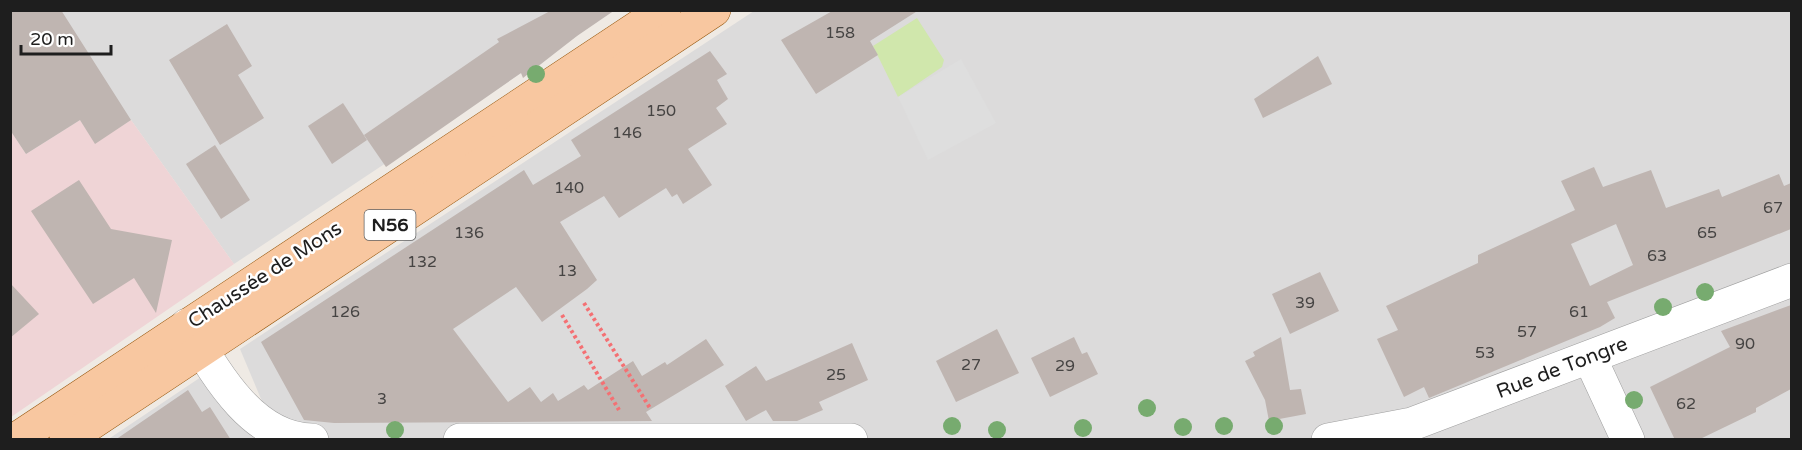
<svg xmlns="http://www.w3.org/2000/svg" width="1802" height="450" font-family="'Varela Round',sans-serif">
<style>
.residential{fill:#dcdbdb}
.commercial{fill:#efd4d6}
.grass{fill:#d0e7ac}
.parking{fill:#dedede}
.building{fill:#bfb5b1;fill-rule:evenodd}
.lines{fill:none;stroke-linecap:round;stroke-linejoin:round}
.street-casing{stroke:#9f9f9f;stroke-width:34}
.primary-casing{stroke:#925206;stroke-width:34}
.path{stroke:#f47073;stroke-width:4;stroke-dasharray:3 3;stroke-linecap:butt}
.street{stroke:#fff;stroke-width:33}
.primary{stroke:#f8c7a0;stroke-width:33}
.tree{fill:#77ab6f}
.labels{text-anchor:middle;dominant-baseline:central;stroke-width:5;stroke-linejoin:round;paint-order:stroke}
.number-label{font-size:16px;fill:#464443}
.shield{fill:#fff;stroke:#626262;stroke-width:1.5}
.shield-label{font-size:18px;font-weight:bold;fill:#1e1e1e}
.street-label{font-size:20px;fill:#1e1e1e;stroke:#fff}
</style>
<rect width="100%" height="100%" fill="#efeae4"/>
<g class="residential">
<path d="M560,10L577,36L234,264L131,120L95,144L80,121L26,154L11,130V11Z"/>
<path d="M754,11H1791V439L107,440L201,377L274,430L240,349Z"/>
</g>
<path class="commercial" d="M80,120L95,143L131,120L234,264L11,417L10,130L26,154Z"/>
<path class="grass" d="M917,18L944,60L942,67L898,97L873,46Z"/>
<path class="parking" d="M961,59L996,123L928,160L898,97Z"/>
<g class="building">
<path d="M10,10H61L131,120L95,144L80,120L26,154L10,130Z"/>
<path d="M552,10H615L577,36L523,78L521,73L386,167L364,135L499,42L497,39Z"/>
<path d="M834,10H919L870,41L878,55L816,94L781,40Z"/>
<path d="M227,24L252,66L238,75L264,118L220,145L169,60Z"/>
<path d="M710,51L727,74L717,80L728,99L716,108L727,124L688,149L712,185L683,204L677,194L672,197L666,188L619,218L604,196L560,222L597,280L587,289L542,322L516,287L453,329L508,402L530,387L541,402L553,393L558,401L584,385L588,390L633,361L642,376L665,362L667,365L706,339L724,365L646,412L652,421L334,423L304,420L261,342L524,170L533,185L581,156L571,140Z"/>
<path d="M1318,56L1332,84L1263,118L1254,99Z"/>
<path d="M343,103L367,140L332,164L308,126Z"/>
<path d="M215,145L250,200L221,219L186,164Z"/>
<path d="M1594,167L1603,187L1651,170L1666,208L1719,189L1722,197L1779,174L1784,186L1791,183V229L1607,302L1615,318L1600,327L1429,398L1424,387L1404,397L1377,339L1398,330L1386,306L1478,263V255L1575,210L1561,181ZM1616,224L1633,265L1590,286L1571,244Z"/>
<path d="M79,180L111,229L172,240L156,313L134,278L93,304L31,211Z"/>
<path d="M1320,272L1339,311L1290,334L1272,294Z"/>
<path d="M10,283L39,314L10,338Z"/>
<path d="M1791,305V389L1756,408V412L1698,440H1675L1650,387L1730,347L1721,331Z"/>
<path d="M997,329L1019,373L956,402L936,361Z"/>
<path d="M1074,337L1082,354L1087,352L1098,374L1050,397L1031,358Z"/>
<path d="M1281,337L1290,390L1301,389L1306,414L1269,421L1265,400L1245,361L1255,356L1253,352Z"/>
<path d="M852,343L868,380L819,402L823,410L797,421H773L766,410L746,421L725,386L756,366L766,381Z"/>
<path d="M188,390L202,412L210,407L231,440H115Z"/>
</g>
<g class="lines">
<g class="street-casing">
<g id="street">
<path d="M187,325C215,372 251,439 312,440"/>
<path d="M1590,358L1628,440"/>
<path d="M460,440H851"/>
<path d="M1328,440L1412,424L1792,280"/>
</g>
</g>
<g class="primary-casing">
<g id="primary">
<path d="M15,440L664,10"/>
<path d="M66,440L714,10"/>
</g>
</g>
<g class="path">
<path d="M584,303L650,408"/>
<path d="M562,315L619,410"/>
</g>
<use href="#street" class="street"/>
<use href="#primary" class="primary"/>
</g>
<g class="tree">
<circle cx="536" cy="74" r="9"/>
<circle cx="1705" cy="292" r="9"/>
<circle cx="1663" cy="307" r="9"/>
<circle cx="1634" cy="400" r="9"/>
<circle cx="1147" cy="408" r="9"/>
<circle cx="952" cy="426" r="9"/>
<circle cx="1224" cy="426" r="9"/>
<circle cx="1274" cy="426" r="9"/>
<circle cx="1183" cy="427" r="9"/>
<circle cx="1083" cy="428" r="9"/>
<circle cx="395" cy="430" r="9"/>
<circle cx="997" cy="430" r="9"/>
</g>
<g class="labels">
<g class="number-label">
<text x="840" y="33">158</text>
<text x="661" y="111">150</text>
<text x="627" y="133">146</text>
<text x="569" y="188">140</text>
<text x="1773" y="208">67</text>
<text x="469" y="233">136</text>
<text x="1707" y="233">65</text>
<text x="1657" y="256">63</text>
<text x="422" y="262">132</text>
<text x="567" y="271">13</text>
<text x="1305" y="303">39</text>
<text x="345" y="312">126</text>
<text x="1579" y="312">61</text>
<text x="1527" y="332">57</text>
<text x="1745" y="344">90</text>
<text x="1485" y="353">53</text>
<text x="971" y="365">27</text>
<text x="1065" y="366">29</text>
<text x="836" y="375">25</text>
<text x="382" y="399">3</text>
<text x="1686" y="404">62</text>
</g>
<rect class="shield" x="364.5" y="210" width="51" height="30" rx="4.5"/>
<g class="shield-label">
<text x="390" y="225">N56</text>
</g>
<g class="street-label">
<text transform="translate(265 275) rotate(-33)">Chaussée de Mons</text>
<text transform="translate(1562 368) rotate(-21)">Rue de Tongre</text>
</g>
</g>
<rect width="1802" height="450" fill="none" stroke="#1e1e1e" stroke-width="24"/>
<path d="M21 45v9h90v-9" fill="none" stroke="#1e1e1e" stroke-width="3"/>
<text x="30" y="45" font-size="18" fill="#1e1e1e" stroke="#ffffff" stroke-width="4.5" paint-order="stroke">20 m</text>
</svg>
